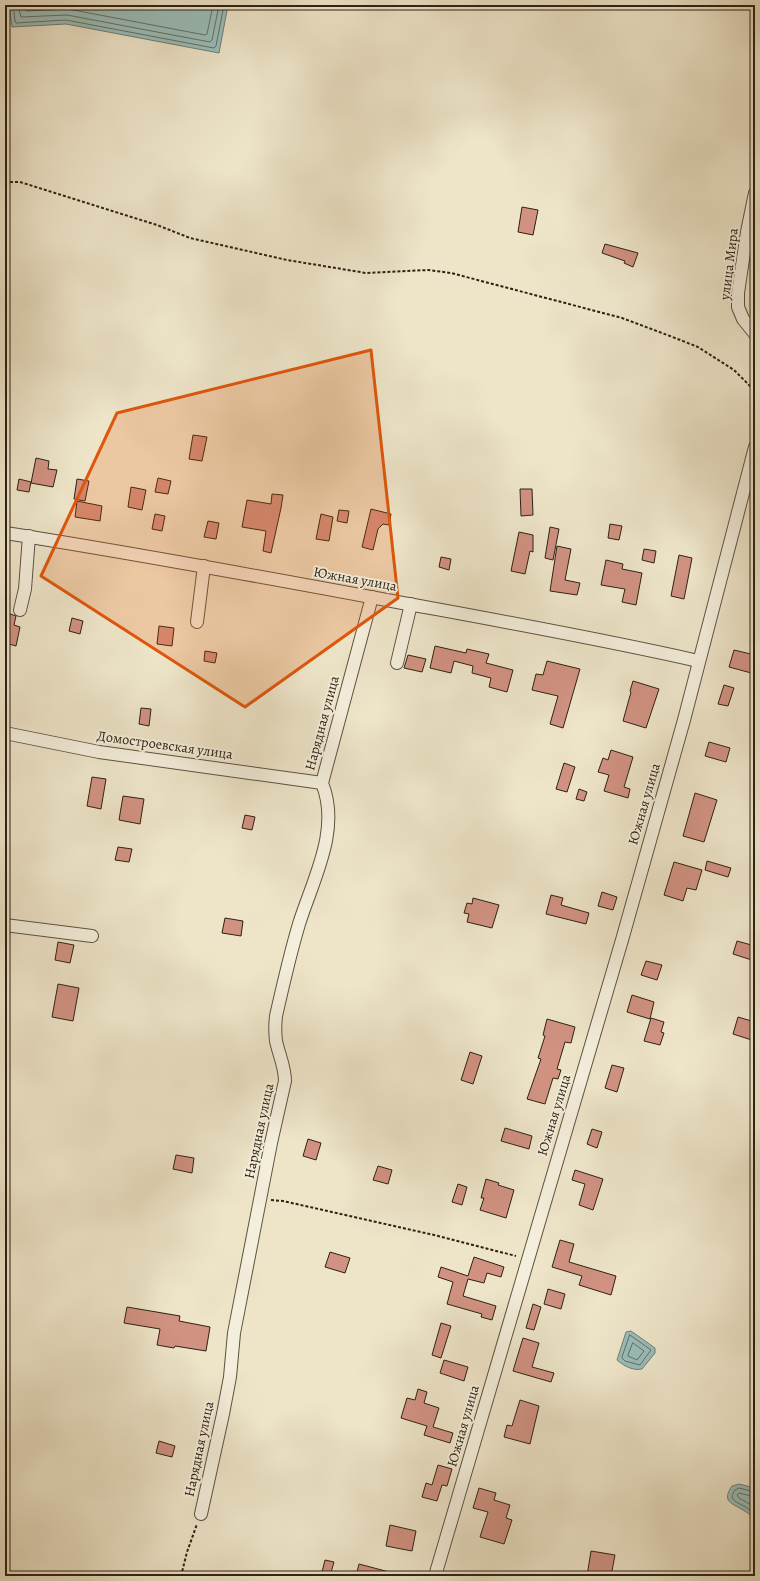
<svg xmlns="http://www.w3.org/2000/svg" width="760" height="1581" font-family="Alegreya,serif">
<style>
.water{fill:#9abeba;stroke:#6e7f77}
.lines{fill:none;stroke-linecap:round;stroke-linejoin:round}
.shore{stroke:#647066;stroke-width:1}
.building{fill:#d19282;stroke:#2d2113}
.minor-casing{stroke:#5d5240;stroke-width:14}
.path{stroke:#2d2113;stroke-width:2;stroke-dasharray:3 2;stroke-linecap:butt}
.minor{stroke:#f4eedc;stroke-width:12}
.marked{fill:#df560c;fill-opacity:0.2;stroke:#df560c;stroke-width:3;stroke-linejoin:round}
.labels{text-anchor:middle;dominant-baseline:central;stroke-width:4;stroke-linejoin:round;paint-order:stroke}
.street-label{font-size:14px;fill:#2d2113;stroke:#f4eedc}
</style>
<rect width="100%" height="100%" fill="#eee5c9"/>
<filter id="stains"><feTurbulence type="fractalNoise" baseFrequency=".005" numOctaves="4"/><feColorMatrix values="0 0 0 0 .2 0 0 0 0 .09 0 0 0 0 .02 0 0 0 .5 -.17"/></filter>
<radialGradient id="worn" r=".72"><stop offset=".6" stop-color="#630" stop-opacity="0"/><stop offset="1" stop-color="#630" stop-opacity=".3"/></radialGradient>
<g class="water">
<path d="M9,5H228L219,53L66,24L12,27Z"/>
<path d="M631,1331L655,1348V1353L642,1369C633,1371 624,1366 617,1360L626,1332Z"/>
<path d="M739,1484L755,1488V1516C749,1515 748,1513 743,1510C732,1503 721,1502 732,1486Z"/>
</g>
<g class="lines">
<g class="shore">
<path d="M13,5L15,21L16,23L66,20L214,48L216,46L224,5"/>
<path d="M18,5L21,17L67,15L210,42L212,40L219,5"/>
<path d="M24,5L26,11L68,9L205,35L207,34L213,5"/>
<path d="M630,1335L651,1350L640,1365L625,1361L622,1358Z"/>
<path d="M633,1343L644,1351L637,1360L628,1356Z"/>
<path d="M755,1492L739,1488L735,1490C728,1499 736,1502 744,1506C748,1508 750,1511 755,1512"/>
<path d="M755,1497L739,1493L737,1495L739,1498L755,1507"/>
</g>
</g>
<g class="building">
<path d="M522,207L538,210L533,235L518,232Z"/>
<path d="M605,244L638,253L633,267L624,263L625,261L602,253Z"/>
<path d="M193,435L207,437L202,461L189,459Z"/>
<path d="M36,458L49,461L48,469L57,470L53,487L31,483Z"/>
<path d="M158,478L171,481L168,494L155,492Z"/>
<path d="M19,479L31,482L29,492L17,490Z"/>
<path d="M77,479L89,481L85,501L74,499Z"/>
<path d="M131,487L146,490L142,510L128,507Z"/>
<path d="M520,489H532L533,515L521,516Z"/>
<path d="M272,494L283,495L281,508L271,553L263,551L266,531L242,527L247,500L271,504Z"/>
<path d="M77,501L102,506L100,521L75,517Z"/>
<path d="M371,509L391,514L389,525L383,524L378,529L373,550L362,547Z"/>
<path d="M339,510L349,511L347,523L337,521Z"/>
<path d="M155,514L165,516L162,531L152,529Z"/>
<path d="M321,514L333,517L329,541L316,539Z"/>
<path d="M208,521L219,523L216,539L204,537Z"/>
<path d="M610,524L622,526L619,540L608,538Z"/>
<path d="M550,527L559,529L553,560L545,558Z"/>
<path d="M519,532L533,535V552L530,551L525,574L511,571Z"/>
<path d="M557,546L571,549L565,580L580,583L577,595L550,591Z"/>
<path d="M644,549L656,551L654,563L642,560Z"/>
<path d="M679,555L692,558L684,599L671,596Z"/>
<path d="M441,557L451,559L449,570L439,567Z"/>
<path d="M606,560L623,564L622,569L642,573L636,605L622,602L625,589L601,585Z"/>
<path d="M5,612L16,616L14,625L20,627L16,646L9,644L8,647H5Z"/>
<path d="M72,618L83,621L80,634L69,631Z"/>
<path d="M159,626L174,628L172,646L157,644Z"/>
<path d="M435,646L466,653L467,649L489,654L486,663L513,670L507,692L489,687L491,678L472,673L473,666L454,661L451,673L430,668Z"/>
<path d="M734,650L755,655V674L729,667Z"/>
<path d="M205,651L217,653L215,663L204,661Z"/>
<path d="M408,655L426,659L422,672L404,668Z"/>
<path d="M547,661L580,669L563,728L550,724L558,696L532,690L536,674L543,675Z"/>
<path d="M633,681L659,689L646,728L623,721L631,692L630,691Z"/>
<path d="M724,685L734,688L728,706L718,704Z"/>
<path d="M141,708L151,709L149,726L139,724Z"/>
<path d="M709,742L730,748L726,762L705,756Z"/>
<path d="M611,750L633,757L624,787L630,789L628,798L604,791L609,775L598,772L603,758L608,760Z"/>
<path d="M564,763L575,767L567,792L556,789Z"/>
<path d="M92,777L106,779L101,809L87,806Z"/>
<path d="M579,789L587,792L584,801L576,799Z"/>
<path d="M695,793L717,800L704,842L683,836Z"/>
<path d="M123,796L144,799L140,824L119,820Z"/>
<path d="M245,815L255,817L252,830L242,828Z"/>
<path d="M118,847L132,849L129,862L115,860Z"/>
<path d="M707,861L731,868L728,877L705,870Z"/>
<path d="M674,862L702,870L696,890L687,888L683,901L664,895Z"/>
<path d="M602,892L617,897L613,910L598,906Z"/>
<path d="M551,895L563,898L561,905L589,913L586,924L546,914Z"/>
<path d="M473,898L499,905L492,928L467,922L469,914L464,913L467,903L472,904Z"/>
<path d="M225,918L243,921L241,936L222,933Z"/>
<path d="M737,941L755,946V961L733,954Z"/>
<path d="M58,942L74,945L70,963L55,960Z"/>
<path d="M646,961L662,965L657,980L641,975Z"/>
<path d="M58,984L79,988L73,1021L52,1017Z"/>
<path d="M632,995L654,1002L650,1019L627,1012Z"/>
<path d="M738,1017L755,1022V1041L733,1034Z"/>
<path d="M651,1018L664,1022L661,1032L664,1033L660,1045L644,1041Z"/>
<path d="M547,1019L575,1027L571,1043L565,1042L557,1069L561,1070L558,1079L553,1078L545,1104L527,1099L541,1059L538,1058L545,1036L543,1035Z"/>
<path d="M470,1052L482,1056L473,1084L461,1080Z"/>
<path d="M612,1065L624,1068L617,1092L605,1088Z"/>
<path d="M505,1128L532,1136L529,1149L501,1141Z"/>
<path d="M592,1129L602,1132L597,1148L587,1144Z"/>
<path d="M308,1139L321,1143L316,1160L303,1156Z"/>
<path d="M176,1155L194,1158L192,1173L173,1169Z"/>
<path d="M378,1166L392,1170L388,1184L373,1180Z"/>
<path d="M575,1170L603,1179L593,1210L579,1205L585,1184L572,1180Z"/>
<path d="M486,1179L499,1183L498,1185L514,1190L506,1218L480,1210L484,1198H481Z"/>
<path d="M458,1184L467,1187L462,1205L452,1202Z"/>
<path d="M560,1240L574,1244L569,1262L616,1276L611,1295L579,1285L582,1276L552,1267Z"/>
<path d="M330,1252L350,1258L345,1273L325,1267Z"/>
<path d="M474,1257L504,1267L501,1277L487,1273L484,1283L468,1279L463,1296L496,1306L492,1320L481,1317L482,1314L447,1304L453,1282L438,1277L441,1267L468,1276Z"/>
<path d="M548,1289L565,1294L561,1309L544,1304Z"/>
<path d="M533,1304L541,1307L534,1330L526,1328Z"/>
<path d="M127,1307L180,1316L179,1321L210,1327L206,1351L175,1346L174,1348L157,1345L160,1329L124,1323Z"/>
<path d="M441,1323L451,1326L441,1358L432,1355Z"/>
<path d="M523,1338L539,1343L532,1367L554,1373L551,1382L513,1371Z"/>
<path d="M444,1360L468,1367L464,1381L440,1373Z"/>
<path d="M418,1389L427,1392L424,1403L439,1408L433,1427L453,1433L450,1443L424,1435L427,1426L401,1418L407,1398L415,1400Z"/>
<path d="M520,1400L539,1406L530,1444L504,1437L507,1425L512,1426Z"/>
<path d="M159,1441L175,1446L172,1457L156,1453Z"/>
<path d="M438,1465L452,1469L447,1486L442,1485L437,1501L422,1497L426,1483L432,1485Z"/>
<path d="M479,1488L496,1493L494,1500L510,1505L506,1518L512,1520L504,1544L480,1537L488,1512L473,1508Z"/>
<path d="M390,1525L416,1531L412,1551L386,1546Z"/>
<path d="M591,1551L615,1555L611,1576H587Z"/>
<path d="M325,1560L334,1562L330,1576H321Z"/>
<path d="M359,1564L393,1573V1576H356Z"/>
</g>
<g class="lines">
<g class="minor-casing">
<g id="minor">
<path d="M755,193L747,232L738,293V307L743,319L755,334"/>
<path d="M5,533C134,553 263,577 392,601C495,620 597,638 698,661"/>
<path d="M20,610L25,589L29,536"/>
<path d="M197,622L204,566"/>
<path d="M397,663L411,604"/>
<path d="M5,733L99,752L322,783"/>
<path d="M5,925L92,936"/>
<path d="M201,1514L223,1414L230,1377L234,1333L271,1143L285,1081C285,1067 279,1055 276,1041C275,1033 275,1025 276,1016C283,985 290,954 299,924C313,879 341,830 322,783L372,597"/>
<path d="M435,1576L622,940L684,720L755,447"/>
</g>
</g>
<g class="path">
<path d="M5,182H20L157,225L190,238L287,260L366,273L428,270L451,273L622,318L670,336L698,347L734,370L755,391"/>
<path d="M271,1200L283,1201L434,1235L516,1256"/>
<path d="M181,1576L187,1552L197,1524"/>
</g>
<use href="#minor" class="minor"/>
</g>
<path class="marked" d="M371,350L398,598L245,707L41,576L117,413Z"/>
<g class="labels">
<g class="street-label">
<text transform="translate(729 264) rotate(-83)">улица Мира</text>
<text transform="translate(355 579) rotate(10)">Южная улица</text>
<text transform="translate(322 723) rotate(-75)">Нарядная улица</text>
<text transform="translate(165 745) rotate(8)">Домостроевская улица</text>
<text transform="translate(644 804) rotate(-74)">Южная улица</text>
<text transform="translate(554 1115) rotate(-73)">Южная улица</text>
<text transform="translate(259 1131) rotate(-78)">Нарядная улица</text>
<text transform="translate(463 1426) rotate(-74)">Южная улица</text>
<text transform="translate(199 1449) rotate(-78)">Нарядная улица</text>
</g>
</g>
<rect width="760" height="1581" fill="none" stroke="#eee5c9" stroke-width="20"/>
<rect x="6" y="6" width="748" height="1569" fill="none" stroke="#2d2113" stroke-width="2"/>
<rect x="10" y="10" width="740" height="1561" fill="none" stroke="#2d2113"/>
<rect width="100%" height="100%" filter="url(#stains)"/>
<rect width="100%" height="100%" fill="url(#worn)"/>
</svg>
